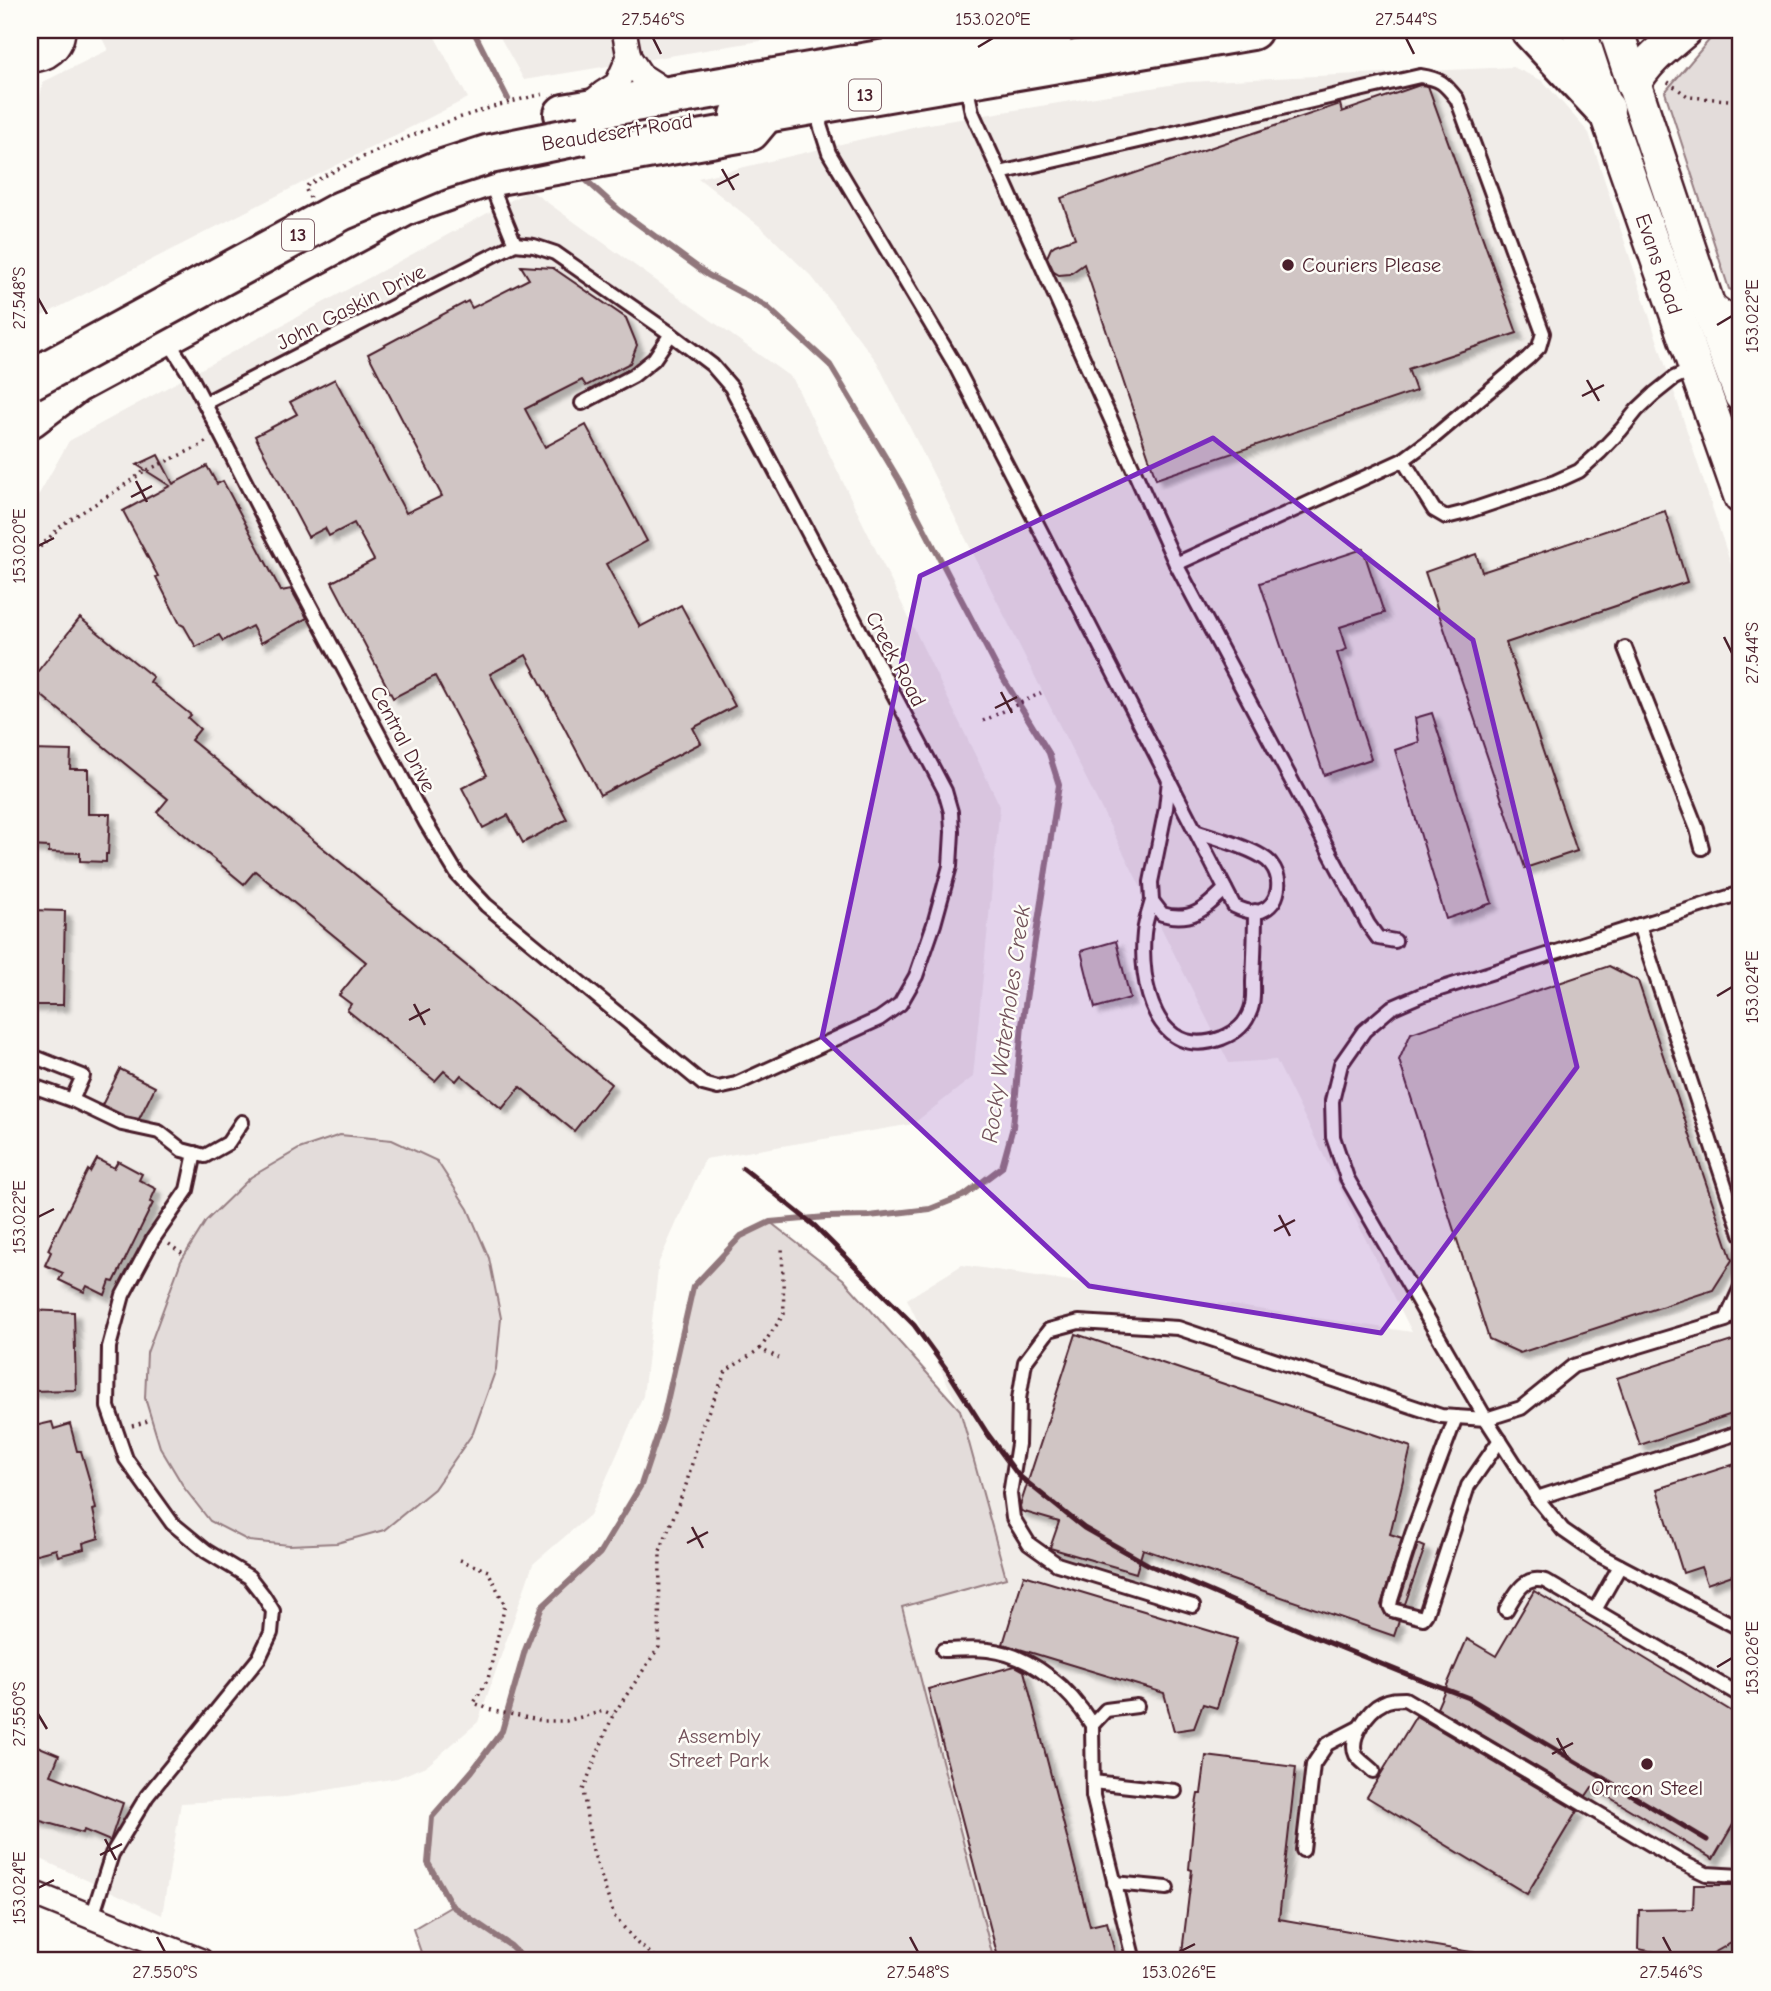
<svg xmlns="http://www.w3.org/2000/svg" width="1771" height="1991" font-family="'Comic Neue',sans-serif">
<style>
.built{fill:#f0ece8}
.green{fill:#e3dcda;stroke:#967e82;stroke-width:2}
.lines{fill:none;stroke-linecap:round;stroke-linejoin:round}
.stream{stroke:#91777b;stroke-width:6}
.building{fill:#d0c5c4;stroke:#4a1f2b;stroke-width:2;filter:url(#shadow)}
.lane-casing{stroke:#4a1f2b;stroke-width:18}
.street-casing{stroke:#4a1f2b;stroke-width:28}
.secondary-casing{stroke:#4a1f2b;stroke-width:38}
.highway-casing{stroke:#4a1f2b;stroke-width:44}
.path{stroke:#4a1f2b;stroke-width:3.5;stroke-dasharray:2 5;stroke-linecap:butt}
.lane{stroke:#fdfcf7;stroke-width:12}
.street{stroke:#fdfcf7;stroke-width:23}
.secondary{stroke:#fdfcf7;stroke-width:33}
.highway{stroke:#fdfcf7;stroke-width:38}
.rail{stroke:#4a1f2b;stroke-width:5}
.highway-bridge-casing{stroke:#4a1f2b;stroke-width:44;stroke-linecap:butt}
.highway-bridge{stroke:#fdfcf7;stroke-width:38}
.marked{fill:#7b2cbf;fill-opacity:0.2;stroke:#7b2cbf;stroke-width:5;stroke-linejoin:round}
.ticks{fill:none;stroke:#4a1f2b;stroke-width:2.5}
.poi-dot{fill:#4a1f2b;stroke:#fdfcf7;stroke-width:2.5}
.labels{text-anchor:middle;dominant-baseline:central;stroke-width:5;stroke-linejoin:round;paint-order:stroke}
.shield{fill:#fdfcf7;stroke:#806168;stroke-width:2}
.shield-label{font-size:19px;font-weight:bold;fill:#4a1f2b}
.street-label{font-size:21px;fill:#4a1f2b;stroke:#fdfcf7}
.poi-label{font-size:21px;fill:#4a1f2b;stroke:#fdfcf7;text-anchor:start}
.park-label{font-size:21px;fill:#704e57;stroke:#fdfcf7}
.water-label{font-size:23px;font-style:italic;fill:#73525a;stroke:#fdfcf7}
.neatline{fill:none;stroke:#4a1f2b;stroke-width:2.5}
.ticks-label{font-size:18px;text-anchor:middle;fill:#4a1f2b}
</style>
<defs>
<filter id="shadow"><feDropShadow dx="6" dy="6" stdDeviation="2" flood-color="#0004"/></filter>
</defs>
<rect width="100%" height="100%" fill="#fdfcf7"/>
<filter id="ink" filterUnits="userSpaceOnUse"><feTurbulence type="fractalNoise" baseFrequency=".0143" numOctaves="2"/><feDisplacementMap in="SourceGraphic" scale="14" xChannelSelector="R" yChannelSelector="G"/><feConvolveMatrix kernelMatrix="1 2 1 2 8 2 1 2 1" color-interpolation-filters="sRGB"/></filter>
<g filter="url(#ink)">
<g class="built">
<path d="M98,30H431L468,98L30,322V146L43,82L108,50Z"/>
<path d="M496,30H826L524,80Z"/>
<path d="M1513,67L1543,81L1589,133L1741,595V1961H994L902,1607L1005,1578L960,1410L907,1299L962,1265L1412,1332L1276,1060L1229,1063L877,362L812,277L762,228L698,178L917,126L1188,82Z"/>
<path d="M530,190L793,379L1000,806L973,1077L913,1124L705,1159L659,1262L643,1396L590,1515L533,1564L478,1722L428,1765L397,1778L286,1797L181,1803L162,1915L30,1854V510L69,441Z"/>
</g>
<g class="green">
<path d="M1729,30H1741V288L1737,292L1729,289L1665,92L1716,32Z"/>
<path d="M340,1135L392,1140L437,1161L468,1209L489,1258L501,1318L496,1369L473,1433L434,1489L384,1530L337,1543L289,1545L249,1541L210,1521L185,1489L160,1447L145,1398L147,1353L181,1261L206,1221L251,1177L299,1149Z"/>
<path d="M770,1222L843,1279L960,1410L1006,1578L902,1607L994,1961H424L413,1929L452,1906L428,1863L432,1817L472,1771L502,1731L525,1650L542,1607L600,1553L641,1485L663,1419L693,1287L741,1236Z"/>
</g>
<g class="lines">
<g class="stream">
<path d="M473,30L508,99"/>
<path d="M526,1961L511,1946L452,1906L428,1863L432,1817L472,1771L502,1731L525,1650L542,1607L600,1553L641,1485L663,1419L693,1287L741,1236L770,1222L826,1217L869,1216L930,1209L965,1195L1002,1167L1013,1127L1022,1025L1059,785L1049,753L997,668L899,480L830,365L766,306L708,275L619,210L587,181"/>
</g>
</g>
<g class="building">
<path d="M1420,85L1428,86L1517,333L1408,369L1416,391L1156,479L1084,264L1070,274L1059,275L1054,272L1047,257L1051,248L1055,245L1075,238L1061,198L1340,104L1342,112Z"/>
<path d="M521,266L553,268L626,318L637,345L630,363L586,386L582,380L525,409L545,447L586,425L647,541L606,564L640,627L681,605L735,706L693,728L701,743L600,795L526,655L490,674L567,819L523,843L508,815L483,828L462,788L487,775L435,676L393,698L332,582L374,560L354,523L329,536L325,528L308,537L255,436L297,414L290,402L335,379L406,513L442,496L368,354L468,301L472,308L529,279Z"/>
<path d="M158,455L173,484L207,466L217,484L223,481L281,591L291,589L307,618L261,643L252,626L223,641L219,635L196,647L184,626L180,624L156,577L158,576L123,511L170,486L137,465Z"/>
<path d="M1665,511L1687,582L1506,643L1577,851L1525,868L1425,572L1476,554L1482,572Z"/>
<path d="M1363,549L1384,613L1340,627L1347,649L1337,653L1371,759L1324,775L1260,583Z"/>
<path d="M80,618L153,677L150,682L191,715L188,718L200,729L191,740L611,1084L574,1131L520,1087L502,1109L461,1075L456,1081L444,1071L435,1081L347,1010L351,1004L339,995L366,962L255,871L244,884L157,812L168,799L30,686V681Z"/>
<path d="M1432,713L1492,903L1446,919L1395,750L1419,742L1415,718Z"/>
<path d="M30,750L71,751L70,769H88V814H110L108,854H106V862L80,861V853L49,852V847L30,846Z"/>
<path d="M30,910L65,911L63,1005H30Z"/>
<path d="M1116,941L1130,998L1095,1008L1081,951Z"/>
<path d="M1609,966L1638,981L1732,1260L1713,1290L1520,1353L1489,1339L1399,1060L1411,1033Z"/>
<path d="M120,1069L155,1087L139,1119L125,1116L102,1105Z"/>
<path d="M97,1159L114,1168L118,1161L142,1174L139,1180L156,1189L150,1202L153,1203L114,1282L110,1281L105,1295L87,1286L84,1292L59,1280L63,1273L45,1265L51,1252L48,1250L54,1237L88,1170L90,1172Z"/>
<path d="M30,1310L74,1312L76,1390L30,1391Z"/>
<path d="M1076,1334L1411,1447L1390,1534L1402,1538L1381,1605L1386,1616L1399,1621L1394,1636L1143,1549L1136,1573L1050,1548L1059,1522L1021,1511L1020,1506Z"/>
<path d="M1741,1338V1411L1640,1445L1617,1378Z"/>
<path d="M52,1422L54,1429L70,1424L77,1451H81L90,1482L96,1509L93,1510L99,1538L83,1543L84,1549L58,1556L56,1549L33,1555L30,1541V1427Z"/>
<path d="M1741,1462V1572L1707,1584L1701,1567L1683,1573L1657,1489Z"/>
<path d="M1418,1544L1425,1547L1405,1604L1399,1603Z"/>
<path d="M1024,1575L1237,1639L1217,1708L1203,1704L1194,1728L1174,1731L1164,1693L1003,1644Z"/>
<path d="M1534,1591L1741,1717V1811L1713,1859L1592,1787L1586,1796L1437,1708L1467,1639L1496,1656Z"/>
<path d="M1015,1666L1024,1671L1090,1926L1107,1922L1117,1961H999L928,1689Z"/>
<path d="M1416,1716L1577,1811L1527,1894L1367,1797Z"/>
<path d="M30,1743L59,1755L51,1775L123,1803L110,1841L84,1830L83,1833L30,1818Z"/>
<path d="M1206,1756L1296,1767L1279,1919L1477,1953L1476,1961H1181L1192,1870L1189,1869L1194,1816L1198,1794H1201Z"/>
<path d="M1694,1885H1741L1740,1938L1701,1960L1638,1949L1639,1910L1693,1909Z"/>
</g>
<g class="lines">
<g class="lane-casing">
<g id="lane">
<path d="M966,84L972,112L1000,173L1176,564L1403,460L1434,437L1528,358L1539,347L1543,333L1457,99C1444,83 1441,79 1420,76L1000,173"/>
<path d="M822,106L820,125L829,153L954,363L1234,906C1242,910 1252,914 1261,911C1280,904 1283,879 1271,864C1261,850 1213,837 1195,831"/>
<path d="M489,180L515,244"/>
<path d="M167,339L190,375L270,530L426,823L457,874L486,905L703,1084L718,1088L736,1084L879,1019L900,1004L916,976L934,924L950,866L952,832L951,812L945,791L731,387L712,365L671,334L555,253L534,246L515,244"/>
<path d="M205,403L515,244"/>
<path d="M582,403L633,376L654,359L671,334"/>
<path d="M1403,460L1434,510L1446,517L1466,512L1555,482L1579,471L1600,452L1621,430L1637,410L1654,394L1674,378L1695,368"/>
<path d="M1176,564L1368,924L1378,938L1395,941"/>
<path d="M1625,648L1697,829L1702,848"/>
<path d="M1169,780L1166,808L1151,882L1152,901L1162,914C1192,923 1206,908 1225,889"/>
<path d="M1741,893L1421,995L1391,1008L1364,1031L1341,1064L1332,1101L1333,1137L1347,1178L1486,1419L1537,1498L1563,1530L1599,1555L1735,1626L1741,1627"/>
<path d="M1152,901C1149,911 1145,922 1144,933C1139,982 1155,1063 1222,1038C1237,1032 1246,1024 1251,1009C1254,1001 1253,990 1253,982C1254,958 1255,935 1255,911"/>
<path d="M1639,925L1741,1234"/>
<path d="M30,1055L83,1076L72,1100L30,1085"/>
<path d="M72,1100L122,1124L159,1132L182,1150L205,1156L228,1143L242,1122"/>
<path d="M1456,1417L1412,1534L1391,1600L1390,1606L1392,1610L1423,1618L1426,1614L1468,1486L1500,1440"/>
<path d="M1537,1498L1741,1432"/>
<path d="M1193,1606L1057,1564L1029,1544L1013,1518L1010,1494L1018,1444L1019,1399L1025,1362L1049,1330L1079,1322L1178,1328L1441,1416L1486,1419L1521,1408L1573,1366L1726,1320L1741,1287"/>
<path d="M1506,1610C1516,1594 1523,1575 1545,1581L1736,1693L1741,1685"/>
<path d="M1595,1610L1620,1566"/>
<path d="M943,1650C958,1650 973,1648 988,1650C1032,1655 1070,1689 1092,1725"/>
<path d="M1373,1771C1368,1766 1359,1760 1356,1755C1348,1738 1368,1710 1383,1703C1390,1699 1397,1699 1405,1699L1679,1861L1706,1874L1741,1876"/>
<path d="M1093,1782L1175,1791"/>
<path d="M1303,1850L1313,1765L1327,1744L1358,1728"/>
<path d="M1114,1883L1167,1888"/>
<path d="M92,1917L112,1854L147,1796L259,1658L271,1633L273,1611L263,1595L249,1577L206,1551L172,1523L126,1459L108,1407L109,1347L123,1295L153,1239L187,1190L195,1153"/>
<path d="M1134,1961L1093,1796L1092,1725L1106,1710L1137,1706"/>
</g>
</g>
<g class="street-casing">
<g id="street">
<path d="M624,30L629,57L641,75L672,95"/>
<path d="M590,104L603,93L617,84L629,57"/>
<path d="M1706,300L1725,314L1741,317"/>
<path d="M30,1892L201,1961"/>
</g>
</g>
<g class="secondary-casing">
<g id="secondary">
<path d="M1579,30L1605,109L1741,497"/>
<path d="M1616,30L1706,300L1741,395"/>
<path d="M30,55C45,55 57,46 58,30"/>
<path d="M1633,84C1649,58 1663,49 1685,30"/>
</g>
</g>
<g class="highway-casing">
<g id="highway">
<path d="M1531,30L1605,109"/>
<path d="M564,114L1055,30"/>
<path d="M740,115L765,113L1252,30"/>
<path d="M30,418L75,384L407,205L487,177L750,131L765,113"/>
</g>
</g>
<g class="path">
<path d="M1668,82L1689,97L1741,101"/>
<path d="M310,198L305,188L309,184C384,145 460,112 544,94"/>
<path d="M30,557L63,524L116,491L143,472L200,446L208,440"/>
<path d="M983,721L1041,693"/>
<path d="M169,1244L184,1255"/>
<path d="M760,1349L784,1314L782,1245"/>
<path d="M132,1426L151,1420"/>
<path d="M460,1560L488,1571L505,1605L488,1679L474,1703L494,1711L544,1721H566L604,1711L613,1715"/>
<path d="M661,1961L638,1944L614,1916L591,1845L583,1790L613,1715L659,1647L660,1551L686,1485L703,1424L726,1371L760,1349L779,1358"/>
</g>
<use href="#lane" class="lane"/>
<use href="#street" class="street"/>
<use href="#secondary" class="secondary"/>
<use href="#highway" class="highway"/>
<path class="rail" d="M743,1168L815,1226L914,1325L947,1370L987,1433L1018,1475L1084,1528L1149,1565L1322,1640L1411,1676L1469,1698L1707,1840"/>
<g class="highway-bridge-casing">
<path id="highway-bridge" d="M30,380L341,211L437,171L490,154L583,135"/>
</g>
<use href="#highway-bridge" class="highway-bridge"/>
</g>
</g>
<path class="marked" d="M1213,438L1473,640L1577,1067L1381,1333L1089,1286L822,1037L920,576Z"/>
<path class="ticks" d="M653,38L661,54M1406,38L1414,54M978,47L993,38M722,169L734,190M717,185L739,174M38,298L47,314M1717,325L1732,316M1587,380L1599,401M1582,396L1604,385M136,481L147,502M131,497L152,486M38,546L54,538M1724,637L1732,653M1001,692L1012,713M995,708L1017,697M1717,996L1732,987M414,1004L425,1025M409,1020L430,1009M1279,1215L1290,1236M38,1217L54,1209M1274,1231L1295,1220M692,1527L703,1548M687,1543L708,1532M1717,1667L1732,1658M38,1714L47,1729M1557,1738L1568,1759M1552,1754L1573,1743M105,1839L116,1860M100,1855L122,1844M38,1888L54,1880M157,1937L165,1952M910,1937L918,1952M1663,1937L1671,1952M1179,1952L1195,1944"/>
<g class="poi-dot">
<circle cx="1288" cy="265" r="7"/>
<circle cx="1647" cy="1764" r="7"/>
</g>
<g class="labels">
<g class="shield">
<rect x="849" y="79.5" width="32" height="31" rx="5"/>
<rect x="282" y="219.5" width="32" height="31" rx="5"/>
</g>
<g class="shield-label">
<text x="865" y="95">13</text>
<text x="298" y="235">13</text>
</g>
<g class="street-label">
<text transform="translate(617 132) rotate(-9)">Beaudesert Road</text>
<text transform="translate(1659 264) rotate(71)">Evans Road</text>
<text transform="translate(351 307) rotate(-27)">John Gaskin Drive</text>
<text transform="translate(896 659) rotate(62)">Creek Road</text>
<text transform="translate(403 739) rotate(62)">Central Drive</text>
</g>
<g class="poi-label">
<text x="1302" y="265">Couriers Please</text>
<text x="1647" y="1788" text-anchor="middle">Orrcon Steel</text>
</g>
<g class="park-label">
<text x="719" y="1736">Assembly<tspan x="719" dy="24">Street Park</tspan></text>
</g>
<g class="water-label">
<text transform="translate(1006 1024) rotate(-82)">Rocky Waterholes Creek</text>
</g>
</g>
<rect width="1771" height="1991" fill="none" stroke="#fdfcf7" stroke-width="77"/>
<rect x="38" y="38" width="1694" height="1914" class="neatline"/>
<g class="ticks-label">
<text x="653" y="25">27.546°S</text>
<text x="993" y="25">153.020°E</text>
<text x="1406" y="25">27.544°S</text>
<text transform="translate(19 298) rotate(-90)" y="6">27.548°S</text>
<text transform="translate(1752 316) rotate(-90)" y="6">153.022°E</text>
<text transform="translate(19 546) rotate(-90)" y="6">153.020°E</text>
<text transform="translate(1752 653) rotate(-90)" y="6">27.544°S</text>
<text transform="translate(1752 987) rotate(-90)" y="6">153.024°E</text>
<text transform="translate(19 1217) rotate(-90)" y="6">153.022°E</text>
<text transform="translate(1752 1658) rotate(-90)" y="6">153.026°E</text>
<text transform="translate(19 1714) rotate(-90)" y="6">27.550°S</text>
<text transform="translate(19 1888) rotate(-90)" y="6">153.024°E</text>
<text x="165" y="1978">27.550°S</text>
<text x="918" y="1978">27.548°S</text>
<text x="1179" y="1978">153.026°E</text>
<text x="1671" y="1978">27.546°S</text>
</g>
</svg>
